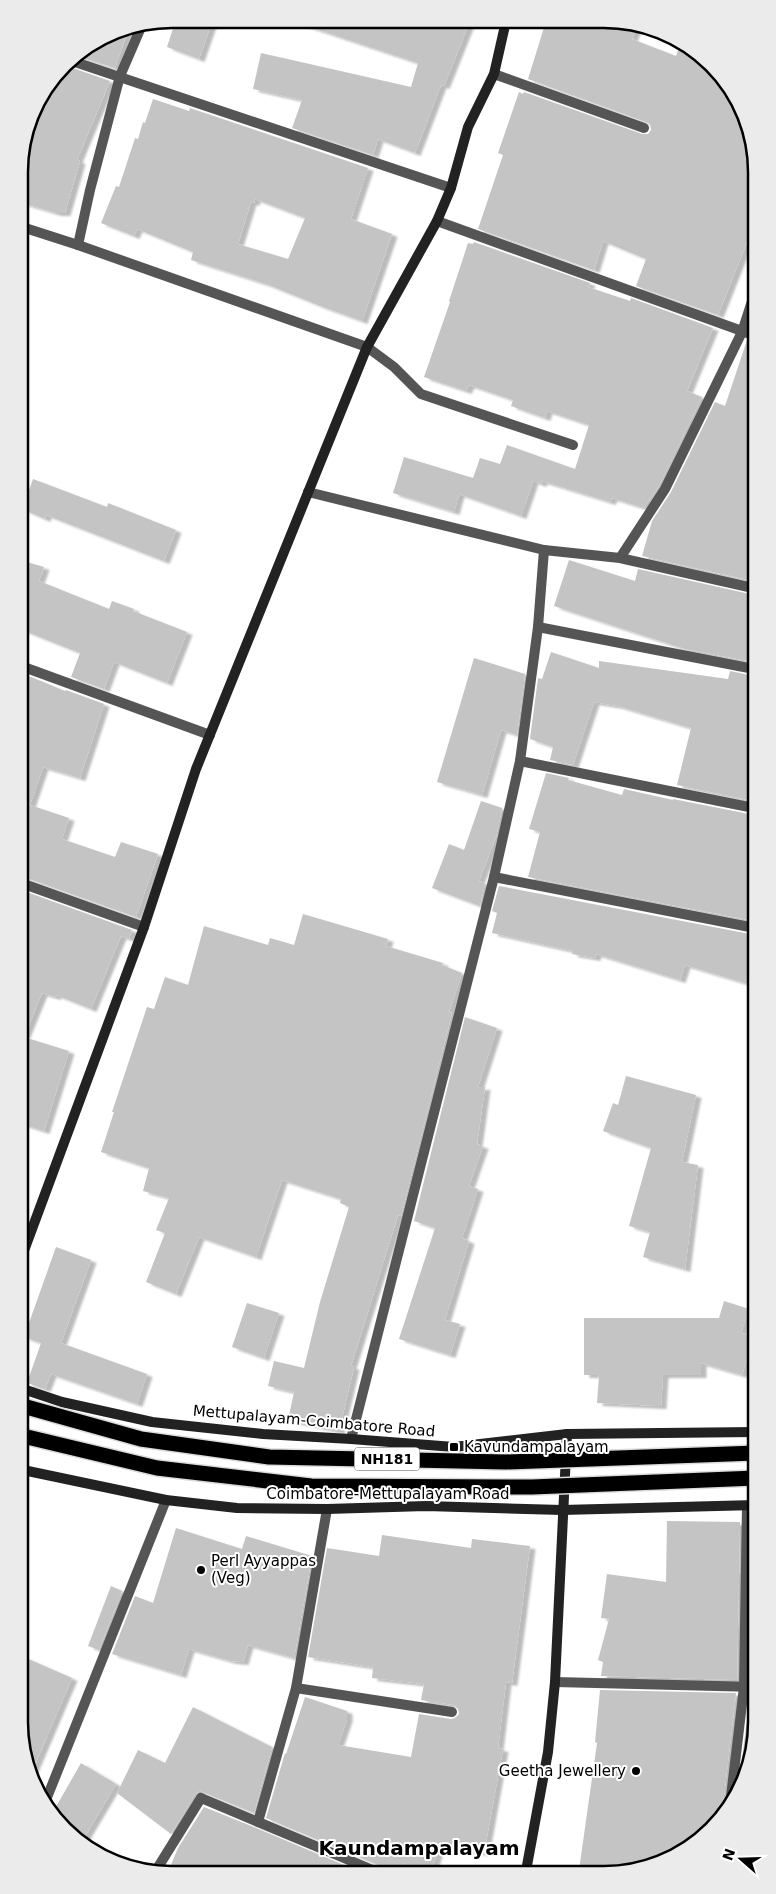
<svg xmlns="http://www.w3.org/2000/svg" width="776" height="1894" font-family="'DejaVu Sans',sans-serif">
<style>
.building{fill:#c4c4c4;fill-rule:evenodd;filter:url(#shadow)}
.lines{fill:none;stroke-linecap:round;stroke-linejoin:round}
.street{stroke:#555;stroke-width:10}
.secondary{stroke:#222;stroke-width:10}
.highway-bridge-casing{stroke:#dbdbdb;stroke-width:18;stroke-linecap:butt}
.highway-bridge{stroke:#000;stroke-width:15}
.poi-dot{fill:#000;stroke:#fff;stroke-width:2}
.labels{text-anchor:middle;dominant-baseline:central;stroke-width:4;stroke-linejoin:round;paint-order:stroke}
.shield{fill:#fff;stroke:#4c4c4c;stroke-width:1}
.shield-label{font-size:14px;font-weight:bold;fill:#000}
.street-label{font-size:15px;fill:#000;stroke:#fff}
.poi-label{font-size:15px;fill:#000;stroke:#fff;text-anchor:start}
.district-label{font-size:20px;font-weight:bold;fill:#000;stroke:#fff}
.rim{fill:none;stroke:#000;stroke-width:2.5}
</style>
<defs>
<filter id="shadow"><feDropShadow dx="5.5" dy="3" stdDeviation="1" flood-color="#0004"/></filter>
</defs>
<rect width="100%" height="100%" fill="#fff"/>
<g class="building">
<path d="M176,19H213L199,59L167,47Z"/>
<path d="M302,20L470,21L444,86L441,85L415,153L378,139L373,155L292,128L302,100L253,89L261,53L411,87L418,63L301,24Z"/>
<path d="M546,21L634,22L638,23L632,39L676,56L681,41L712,63L752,132V244L747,242L718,315L636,286L646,259L603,241L594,270L478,229L503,155L498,153L519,92L523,94L524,92L642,134H648L651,130L650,124L646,122L528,79Z"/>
<path d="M129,27L115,68L74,55L113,30Z"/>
<path d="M64,65L110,81L77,160L80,161L65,213H56L19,202V161L35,104Z"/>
<path d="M153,99L189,111L190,108L368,168L351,219L392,234L362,321L323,307L266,284L191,260L193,252L137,229L134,236L101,223L116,186L119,187L135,138L138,139L143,122L145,123ZM255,199L305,218L288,259L238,244L251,202L254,203Z"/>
<path d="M474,242L590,283L588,287L630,301L631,298L713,328L687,391L702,397L659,486L644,508L612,498L610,502L542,481L541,484L533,481L521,516L459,494L454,512L393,493L404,457L473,478L480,458L500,464L507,445L575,469L589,425L547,411L545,418L511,406L513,400L469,385L466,391L424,377L450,302L449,301L468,243L473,244Z"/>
<path d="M747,340L753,342V581L642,556L652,521L671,492L715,402L725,406Z"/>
<path d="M33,479L107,507L108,503L176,530L164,561L46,515L45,519L22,509Z"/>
<path d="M20,560L44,567L39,581L109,609L112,601L134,609L133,611L187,632L167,683L114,662L104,689L71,677L80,653L20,629Z"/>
<path d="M569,560L635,581L638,569L754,595V662L685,649L554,606Z"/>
<path d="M551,652L599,668V661L728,679L730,671L754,676V801L677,785L691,728L618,706L594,702L573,765L550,760L553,747L530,739L538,678L542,679Z"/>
<path d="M474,658L525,674L517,735L501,730L482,795L437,782Z"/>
<path d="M26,675L65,691L66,690L104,704L80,778L43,767L30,805L69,818L62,839L115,857L121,842L158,854L136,917L21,876V689Z"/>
<path d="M546,773L569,778L568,780L622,795L624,789L673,800V799L754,815V921L528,877L540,832L529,829Z"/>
<path d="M481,801L502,808L496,837L479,881L485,883L480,906L432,888L449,844L464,850Z"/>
<path d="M499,886L755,935V986L685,965L680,980L596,954L595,958L572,954L573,951L492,933L497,913L492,911Z"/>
<path d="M21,890L132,930L129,939L121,936L91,1009L56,995L55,997L42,993L24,1037L69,1051L44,1131L22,1124Z"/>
<path d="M303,914L388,939L386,946L443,963L442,965L462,973L449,1012L452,1013L401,1216L398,1215L351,1366L354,1367L339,1431L288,1420L294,1392L268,1386L274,1361L304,1368L320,1302L349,1207L340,1203L341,1199L282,1180L256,1257L199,1237L176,1294L146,1282L165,1233L156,1230L169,1198L143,1191L149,1168L101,1152L114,1112H112L147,1007L154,1009L165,977L188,985L204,926L268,945L270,938L294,945Z"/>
<path d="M465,1017L497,1028L478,1087H485L477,1144L483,1146L469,1186L478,1189L462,1238L469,1241L445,1320L460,1324L450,1355L399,1339L435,1228L414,1221Z"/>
<path d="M626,1076L696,1095L682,1162L698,1165L685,1269L643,1257L650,1232L629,1226L651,1148L603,1131L613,1103L618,1105Z"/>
<path d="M56,1247L91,1260L61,1343L147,1374L137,1404L51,1374L45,1389L27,1383L41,1343L24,1337Z"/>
<path d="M724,1301L749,1309L741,1333L754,1337L742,1375L701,1363V1375H663L661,1406L597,1403L599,1375H584V1318H719Z"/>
<path d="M247,1303L279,1313L264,1358L232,1347Z"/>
<path d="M667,1521L740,1522L737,1680L601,1676L603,1662L598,1660L609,1619L601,1618L607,1574L666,1582Z"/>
<path d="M754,1523H756L757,1680H751Z"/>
<path d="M176,1528L242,1549L246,1536L312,1556L294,1658L248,1645L243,1662L231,1661L189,1649L181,1675L112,1654L135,1596L153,1603Z"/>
<path d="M382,1535L471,1548L472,1539L530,1546L512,1683L506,1682L498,1748L503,1749L484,1853L440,1846L431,1871H382L378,1865L266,1818L285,1753L286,1754L305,1697L347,1711V1719L338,1745L411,1757L419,1714L451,1719L455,1718L459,1714L458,1709L454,1705L421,1700L424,1684L372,1678L373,1667L308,1657L327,1548L379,1556Z"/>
<path d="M111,1586L122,1591L99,1650L88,1646Z"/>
<path d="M24,1657L72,1678L31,1774L24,1762Z"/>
<path d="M600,1690L736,1693L723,1804L727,1811L719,1823L689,1850L644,1870H579L597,1743L595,1742Z"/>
<path d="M750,1694H757V1732L746,1781L738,1792Z"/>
<path d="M193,1707L272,1747L254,1813L200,1791L195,1794L171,1834L117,1793L138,1750L165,1763Z"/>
<path d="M81,1763L116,1784L81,1843L64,1831L53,1812Z"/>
<path d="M204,1807L256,1828L358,1871L168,1872L178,1848Z"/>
</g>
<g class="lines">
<g class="street">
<path d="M142,25L120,76L90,190L78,245L367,347L394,367L421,394L573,445"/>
<path d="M69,60L451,188"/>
<path d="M494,74L644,128"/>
<path d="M437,221L753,335"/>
<path d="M19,226L78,245"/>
<path d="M308,492L544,550L620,558L753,588"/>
<path d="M620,558L665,489L742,332L753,298"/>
<path d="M538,627L754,669"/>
<path d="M21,666L210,735"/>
<path d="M520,761L754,808"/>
<path d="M494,877L755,928"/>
<path d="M21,883L144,927"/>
<path d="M351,1439L494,877L520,761L538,627L544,550"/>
<path d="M555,1682L757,1687"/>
<path d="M296,1688L452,1712"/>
<path d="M46,1800L166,1500"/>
<path d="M730,1805L744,1687L747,1506"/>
<path d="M258,1822L296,1688L327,1509"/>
<path d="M155,1872L201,1798L375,1871"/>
</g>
<g class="secondary">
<path d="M22,1256L144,927L196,769L367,347L437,221L451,188L468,127L494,74L506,21"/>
<path d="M23,1389L62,1402L152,1422L263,1434L351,1439L454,1447L567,1434L756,1432"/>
<path d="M23,1470L166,1500L237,1508L327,1509L426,1506L562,1510L756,1505"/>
<path d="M526,1871L548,1752L555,1682L567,1434"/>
</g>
<g class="highway-bridge-casing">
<g id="highway-bridge">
<path d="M23,1406L141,1439L269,1457L506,1462L756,1453"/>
<path d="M23,1436L157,1468L311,1486L532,1487L756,1478"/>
</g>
</g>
<use href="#highway-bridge" class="highway-bridge"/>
</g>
<g class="poi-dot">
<rect x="449" y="1442" width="10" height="10" rx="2.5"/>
<circle cx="201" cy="1570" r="5"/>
<circle cx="636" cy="1771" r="5"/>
</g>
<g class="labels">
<rect class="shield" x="354.5" y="1447.5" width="65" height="23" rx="4"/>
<g class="shield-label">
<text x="387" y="1459">NH181</text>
</g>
<g class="street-label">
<text transform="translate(314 1421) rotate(5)">Mettupalayam-Coimbatore Road</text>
<text x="388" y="1494">Coimbatore-Mettupalayam Road</text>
</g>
<g class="poi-label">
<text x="464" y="1447">Kavundampalayam</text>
<text x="211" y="1561">Perl Ayyappas<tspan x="211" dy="17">(Veg)</tspan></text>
<text x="626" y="1771" text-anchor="end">Geetha Jewellery</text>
</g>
<g class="district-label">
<text x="419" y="1848">Kaundampalayam</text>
</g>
</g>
<path d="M0 0H776V1894H0ZM172 28H604A144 144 0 0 1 748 172V1722A144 144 0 0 1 604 1866H172A144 144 0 0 1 28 1722V172A144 144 0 0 1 172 28Z" fill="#ebebeb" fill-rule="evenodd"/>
<path class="rim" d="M172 28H604A144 144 0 0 1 748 172V1722A144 144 0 0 1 604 1866H172A144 144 0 0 1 28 1722V172A144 144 0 0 1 172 28Z"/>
<g transform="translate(741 1859) rotate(290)" stroke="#ffffff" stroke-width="4" paint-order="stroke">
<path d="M0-4L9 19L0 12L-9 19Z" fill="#000000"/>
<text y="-8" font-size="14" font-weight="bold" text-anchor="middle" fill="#000000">N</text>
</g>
</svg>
